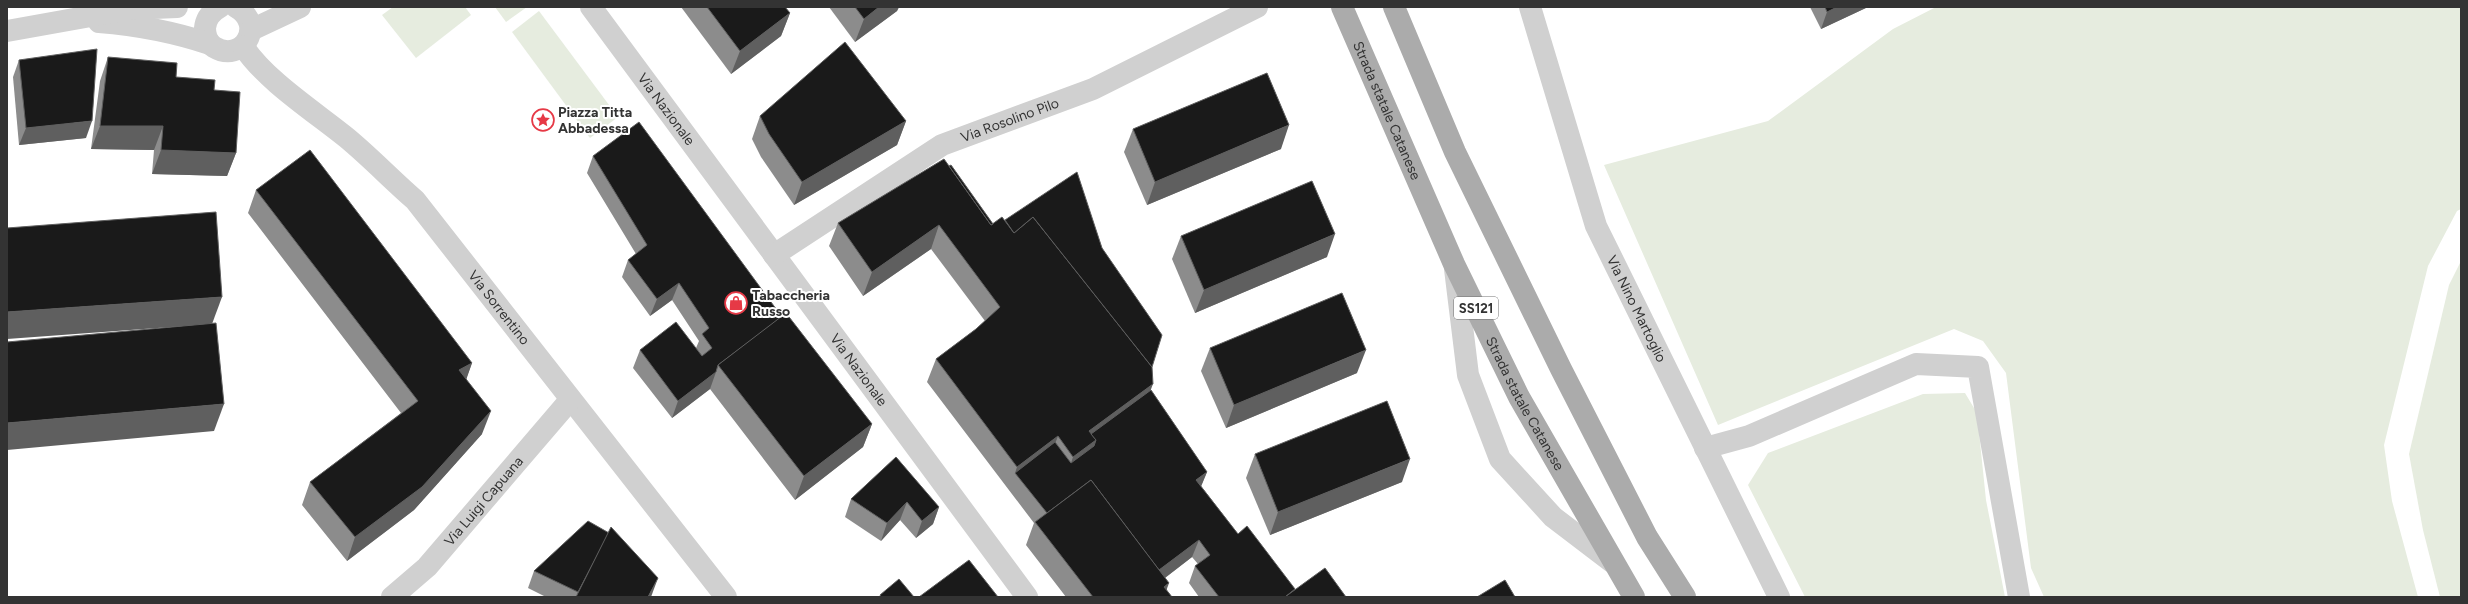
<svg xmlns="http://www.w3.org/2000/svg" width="2468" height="604" font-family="Figtree,sans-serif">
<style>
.green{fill:#e6ecdf}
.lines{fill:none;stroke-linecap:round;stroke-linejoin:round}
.minor{stroke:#d0d0d0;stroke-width:22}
.major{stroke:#ababab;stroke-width:22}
.wall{fill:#8c8c8c}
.shaded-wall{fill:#5f5f5f}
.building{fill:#1a1a1a;stroke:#5f5f5f}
.labels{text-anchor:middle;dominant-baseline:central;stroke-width:4;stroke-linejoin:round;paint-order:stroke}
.shield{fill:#fff;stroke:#707070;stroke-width:1}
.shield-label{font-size:13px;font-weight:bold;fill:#333}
.street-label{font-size:14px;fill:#333;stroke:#fff}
.poi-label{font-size:14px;font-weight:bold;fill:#333;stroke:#fff;text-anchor:start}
</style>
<rect width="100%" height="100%" fill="#fff"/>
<g class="green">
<path d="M393,7H465L471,15L416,58L382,15Z"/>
<path d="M495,7H527L506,22Z"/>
<path d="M1936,7H2461V209L2457,211L2428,266L2384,445L2392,501L2418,597H2044L2031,568L2006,373L1983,341L1954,329L1718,425L1604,165L1768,121L1893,29Z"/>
<path d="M539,11L618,117L590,138L512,32Z"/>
<path d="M2461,261V597H2440L2423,530L2409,454L2449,285Z"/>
<path d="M1965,393L1977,413L1986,500L2005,597H1805L1748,485L1768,453L1923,394Z"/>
</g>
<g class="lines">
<g class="minor">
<path d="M220,7C211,12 206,18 205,28C205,36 208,43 214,47C242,64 267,25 236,7"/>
<path id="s1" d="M591,7L1027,597"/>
<path id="s2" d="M1530,7L1596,226L1779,597"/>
<path d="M99,22C137,25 174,32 210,44"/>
<path d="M251,30L300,7"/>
<path d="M7,31L130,9L177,7"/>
<path id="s3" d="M243,46C265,80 315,112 347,138C371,158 392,180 415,200L726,597"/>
<path id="s4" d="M774,255L942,145L1093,89L1257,7"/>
<path d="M1455,269L1468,375L1500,459L1553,517L1612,562"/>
<path d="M1705,448L1749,436L1916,364L1978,367L2019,597"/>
<path id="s5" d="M392,597L427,567L570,400"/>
</g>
<g class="major">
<path id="s6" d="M1342,7L1454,264L1519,397L1634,597"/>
<path d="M1394,7L1455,152L1561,369L1647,537L1685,597"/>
</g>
</g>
<g class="wall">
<path d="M681,7H785L790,13L781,36L731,74Z"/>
<path d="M829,7H899L897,11L855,42Z"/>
<path d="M1810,7H1868L1821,29Z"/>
<path d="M108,57L214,90L236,153L227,176L152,174L154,150L91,149L100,81Z"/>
<path d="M19,60L86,138L19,145L13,77Z"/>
<path d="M760,116L906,121L897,145L794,205L761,157L752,139Z"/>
<path d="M1133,129L1281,149L1147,205L1124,152Z"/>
<path d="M593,156L782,317L872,424L863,447L795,500L710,389L672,418L633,368L640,350L696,348L699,341L672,300L650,316L622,277L628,260L636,254L587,173Z"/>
<path d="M256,190L472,363L466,379L482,434L414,510L347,561L302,505L310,482L401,413L248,213Z"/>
<path d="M1005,220L1102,248L1152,367L1151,390L1207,472L1201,486L1238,534L1295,589L1346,597H1199L1189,583L1195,566L1198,564L1192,557L1165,578L1167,590L1172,597H1066L1026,545L1034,523L927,382L936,359L976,329L985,321L931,249L863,296L829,246L838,223L993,224Z"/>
<path d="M1181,236L1327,257L1195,313L1172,259Z"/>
<path d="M1210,348L1357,373L1226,428L1201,371Z"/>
<path d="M1255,454L1402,482L1270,535L1246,478Z"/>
<path d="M896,457L939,507L933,524L916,538L900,520L881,541L845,517L851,499Z"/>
<path d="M534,571L651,597H546L528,588Z"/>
</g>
<g class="shaded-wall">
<path d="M879,7H899L897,11L855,42L864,19Z"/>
<path d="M1837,7H1868L1821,29L1827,12Z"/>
<path d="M790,13L781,36L731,74L740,51Z"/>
<path d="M92,121L86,138L19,145L26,128Z"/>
<path d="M906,121L897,145L794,205L802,182Z"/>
<path d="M1289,125L1281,149L1147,205L1155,182Z"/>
<path d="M100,126H163L154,150L91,149Z"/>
<path d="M161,150L236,153L227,176L152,174Z"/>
<path d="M939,225L931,249L863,296L872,272Z"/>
<path d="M1335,234L1327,257L1195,313L1204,290Z"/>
<path d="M679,283L672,300L650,316L657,299Z"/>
<path d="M222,297L212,324L7,339V312Z"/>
<path d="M1366,350L1357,373L1226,428L1234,405Z"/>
<path d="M472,363L464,386L459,370Z"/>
<path d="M716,372L710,389L672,418L678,401Z"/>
<path d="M1153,384L1144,407L1088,464L1065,481L1073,457L1089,431Z"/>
<path d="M224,404L214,431L7,450V423Z"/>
<path d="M491,411L482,434L414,510L347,561L355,537Z"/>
<path d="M872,424L863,447L795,500L804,476Z"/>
<path d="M1058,436L1049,460L1015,473L1017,467Z"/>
<path d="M1410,459L1402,482L1270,535L1278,512Z"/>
<path d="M1207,472L1200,489L1196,480Z"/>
<path d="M907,502L900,520L881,541L887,523Z"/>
<path d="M939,507L933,524L916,538L922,521Z"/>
<path d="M1199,540L1192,557L1149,590L1155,573Z"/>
<path d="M658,578L651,597H648Z"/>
<path d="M1169,583L1164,597V587Z"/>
</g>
<g class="building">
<path d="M707,7H785L790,13L740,51Z"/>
<path d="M855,7H879L864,19Z"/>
<path d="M1825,7H1837L1827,12Z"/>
<path d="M845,42L906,121L802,182L769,134L760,116Z"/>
<path d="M97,49L92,121L26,128L19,60Z"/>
<path d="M108,57L177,63L176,77L215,80L214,90L240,92L236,153L161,150L163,126H100Z"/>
<path d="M1267,73L1289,125L1155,182L1133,129Z"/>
<path d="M639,122L782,317L718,365L716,372L678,401L640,350L676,322L702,356L712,348L702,334L709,328L679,283L657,299L628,260L647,245L593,156Z"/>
<path d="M310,150L472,363L459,370L491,411L422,487L355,537L310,482L418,401L256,190Z"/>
<path d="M944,159L991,225L1002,217L1014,233L1033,217L1152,367L1153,384L1089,431L1096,440L1073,457L1058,436L1017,467L936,359L976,329L1000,307L939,225L872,272L838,223Z"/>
<path d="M951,165L993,224L991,225L949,166Z"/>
<path d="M1077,172L1102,248L1162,335L1152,367L1033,217L1014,233L1005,220Z"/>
<path d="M1312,181L1335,234L1204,290L1181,236Z"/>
<path d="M216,212L222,297L7,312V228Z"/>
<path d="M1342,293L1366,350L1234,405L1210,348Z"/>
<path d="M786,313L872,424L804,476L718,365Z"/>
<path d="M216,323L224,404L7,423V342Z"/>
<path d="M1151,390L1207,472L1196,480L1238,534L1247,526L1295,589L1285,597H1219L1195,566L1210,555L1199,540L1159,570L1091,480L1047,513L1015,473L1055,442L1071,463L1094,446L1096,440L1091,434Z"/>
<path d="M1387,401L1410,459L1278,512L1255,454Z"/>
<path d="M896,457L939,507L922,521L907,502L887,523L851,499Z"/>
<path d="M1091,480L1169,583L1164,587L1172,597H1093L1035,522Z"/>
<path d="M588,521L609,533L578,592L534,571Z"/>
<path d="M611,527L658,578L648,597H576Z"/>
<path d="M969,560L998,597H919Z"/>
<path d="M1325,568L1346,597H1285Z"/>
<path d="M899,579L914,597H881L880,595Z"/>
<path d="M1505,580L1515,597H1477Z"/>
</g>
<defs>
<g id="sight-ring" transform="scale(1.15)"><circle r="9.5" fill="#fff" stroke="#e63946" stroke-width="1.5"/><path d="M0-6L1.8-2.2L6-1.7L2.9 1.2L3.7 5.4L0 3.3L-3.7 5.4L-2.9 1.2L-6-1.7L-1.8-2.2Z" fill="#e63946"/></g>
<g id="shop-ring" transform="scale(1.15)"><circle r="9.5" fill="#fff" stroke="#e63946" stroke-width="1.5"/><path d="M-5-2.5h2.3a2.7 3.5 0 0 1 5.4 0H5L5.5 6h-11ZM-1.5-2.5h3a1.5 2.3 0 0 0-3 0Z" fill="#e63946"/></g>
</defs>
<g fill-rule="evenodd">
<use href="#sight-ring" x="543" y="120"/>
<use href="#shop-ring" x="736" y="303"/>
</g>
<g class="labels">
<rect class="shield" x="1454" y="297" width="44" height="22" rx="3"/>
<g class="shield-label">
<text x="1476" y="308">SS121</text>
</g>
<g class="street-label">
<text stroke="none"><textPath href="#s1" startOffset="127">Via Nazionale</textPath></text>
<text stroke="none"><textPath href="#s6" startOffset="113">Strada statale Catanese</textPath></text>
<text stroke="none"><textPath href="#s4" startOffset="273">Via Rosolino Pilo</textPath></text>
<text stroke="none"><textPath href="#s3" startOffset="368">Via Sorrentino</textPath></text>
<text stroke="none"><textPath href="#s2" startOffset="321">Via Nino Martoglio</textPath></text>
<text stroke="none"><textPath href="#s1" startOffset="451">Via Nazionale</textPath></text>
<text stroke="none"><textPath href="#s6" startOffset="437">Strada statale Catanese</textPath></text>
<text stroke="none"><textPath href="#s5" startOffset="133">Via Luigi Capuana</textPath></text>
</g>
<g class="poi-label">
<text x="558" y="112">Piazza Titta<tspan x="558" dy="16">Abbadessa</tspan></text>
<text x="752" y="295">Tabaccheria<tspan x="752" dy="16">Russo</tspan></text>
</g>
</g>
<rect width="2468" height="604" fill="none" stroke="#333333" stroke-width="16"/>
</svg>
